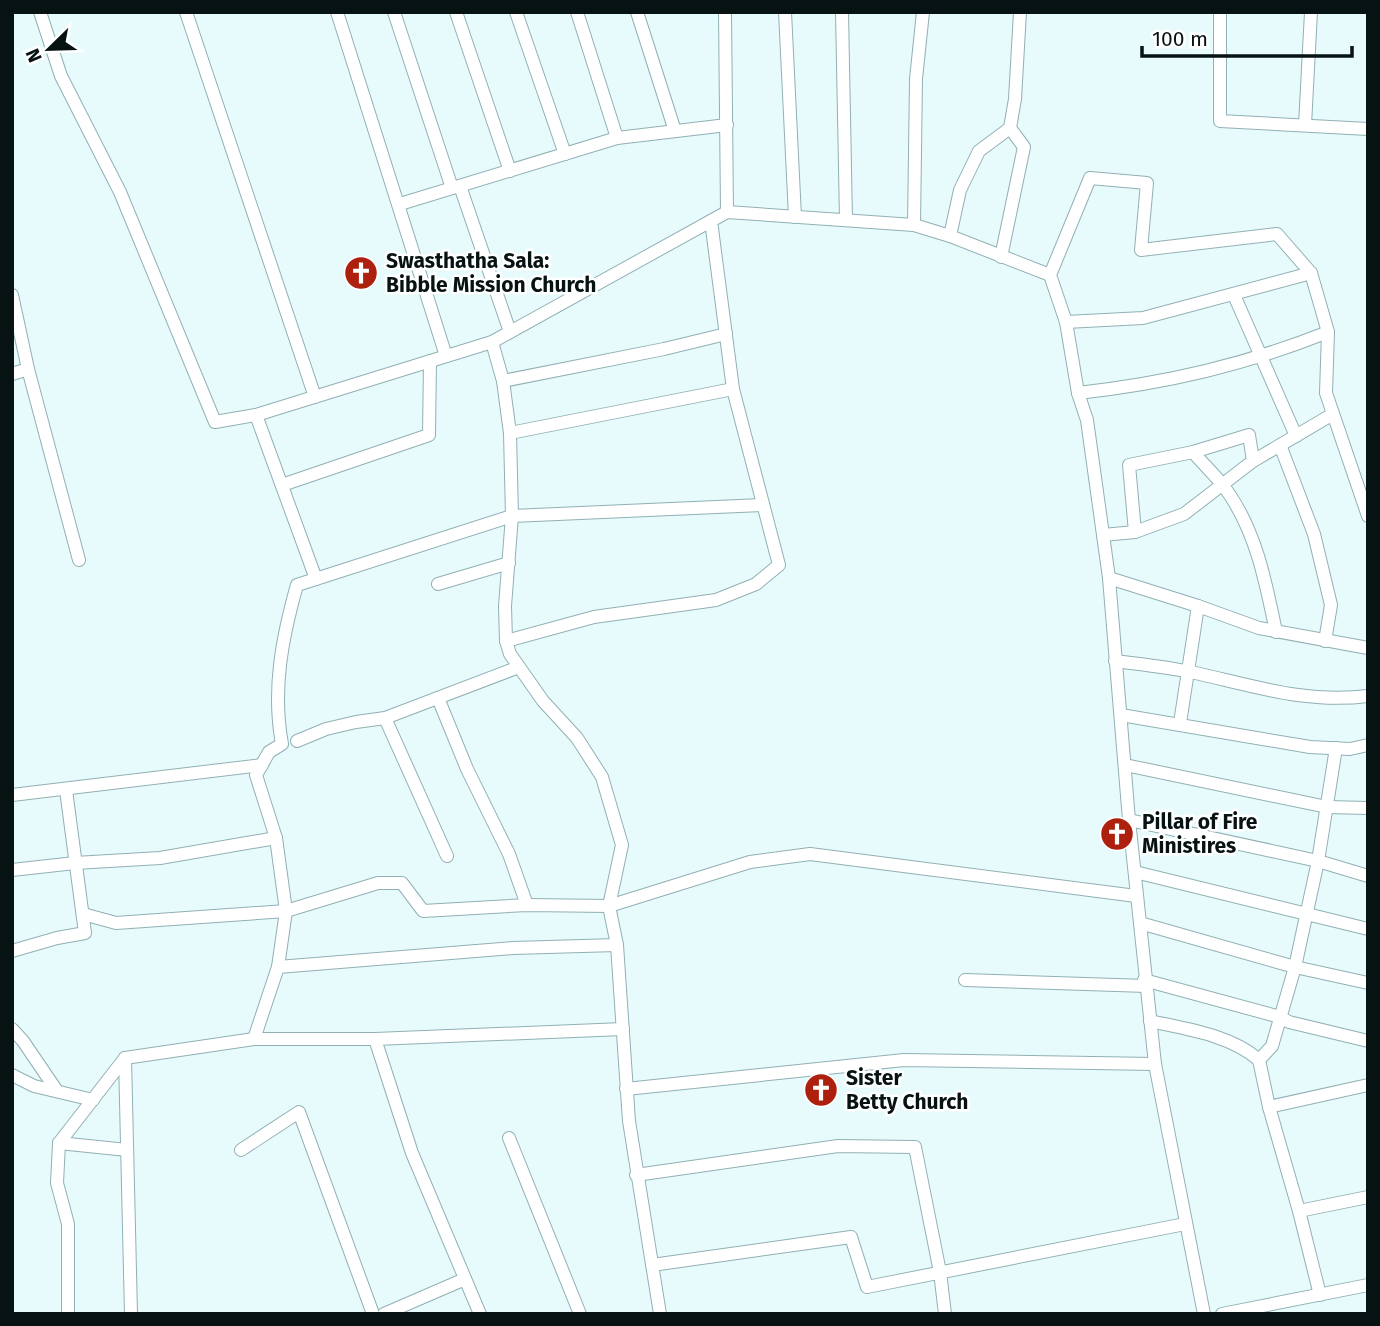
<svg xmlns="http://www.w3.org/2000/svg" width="1380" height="1326" font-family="'Fira Sans',sans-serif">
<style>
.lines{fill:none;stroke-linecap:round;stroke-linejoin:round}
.street-casing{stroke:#91b0b4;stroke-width:14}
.street{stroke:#fff;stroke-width:12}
.labels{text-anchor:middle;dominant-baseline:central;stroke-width:5;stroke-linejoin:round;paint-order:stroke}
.poi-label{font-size:21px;font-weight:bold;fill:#071213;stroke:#fff;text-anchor:start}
</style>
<rect width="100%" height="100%" fill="#e7fbfd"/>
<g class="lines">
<g class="street-casing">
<g id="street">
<path d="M40,12L61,76L120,192L215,422L256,415L492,342L727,212L914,225L950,236L1050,275"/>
<path d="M186,12L315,397"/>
<path d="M337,12L446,356"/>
<path d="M394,12L452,188"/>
<path d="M456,12L510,171"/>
<path d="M516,12L565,154"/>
<path d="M577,12L617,138"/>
<path d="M637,12L675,131"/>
<path d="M725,12L727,212"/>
<path d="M785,12L795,217"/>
<path d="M842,12L846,220"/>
<path d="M1220,12V121L1368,129"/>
<path d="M1305,125L1311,12"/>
<path d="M460,186L510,332"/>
<path d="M400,204L617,138L727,125"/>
<path d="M914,225L916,79L923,12"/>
<path d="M950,236L960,190L979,151L1010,128"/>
<path d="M1001,257L1024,147L1010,128L1015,99L1020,12"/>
<path d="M12,295L28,369L79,560"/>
<path d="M1234,295L1296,436"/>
<path d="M1066,322L1143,318L1311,273"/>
<path d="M12,374L28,369"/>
<path d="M503,381L664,349L726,334"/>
<path d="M1078,393C1167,383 1245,365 1328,332"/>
<path d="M256,415L316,579"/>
<path d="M510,433L733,389"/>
<path d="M1280,445L1314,534L1331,605L1325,641"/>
<path d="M1193,452C1203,464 1217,477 1225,488C1256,530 1266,583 1276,632"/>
<path d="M282,485L429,435L430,361"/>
<path d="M1135,532L1129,465L1193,452L1249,435L1253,461"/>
<path d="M1103,535L1135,532L1184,514L1253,461L1333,414"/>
<path d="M1109,578L1198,606L1259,628L1368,648"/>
<path d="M438,584L509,563"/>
<path d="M506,641L594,617L716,600L756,584L779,565L733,389L711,221"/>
<path d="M1115,661C1140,664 1166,667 1191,672C1251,685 1305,704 1368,696"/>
<path d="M438,698L467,769L509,854L527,905"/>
<path d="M1121,715L1310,747L1350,749L1368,745"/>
<path d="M385,718L447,856"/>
<path d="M1180,723L1198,606"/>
<path d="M297,741L326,729L356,722L385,718L519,667"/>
<path d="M1336,748L1318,861L1295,967L1272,1046L1259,1060L1269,1107L1299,1211L1368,1197"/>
<path d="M1125,765L1327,807L1368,808"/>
<path d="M12,795L262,765"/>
<path d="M1129,820L1318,861L1368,876"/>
<path d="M12,870L75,863L160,858L276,838"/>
<path d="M1135,872L1368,929"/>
<path d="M83,914L116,923L286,911L378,883H402L423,911L527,905L609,906L622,845L602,777L577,738L543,701L510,654L506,641L505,606L512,516L510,433L503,381L492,342"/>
<path d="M1140,923L1295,967L1368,983"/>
<path d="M12,951L57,938L85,933L66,790"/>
<path d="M278,967L286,911L276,838L256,775L269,752L282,744C272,690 282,638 297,585L512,516L762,505"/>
<path d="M965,980L1147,986"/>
<path d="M1144,980L1280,1017L1289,1022L1368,1041"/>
<path d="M1150,1021C1186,1029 1231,1035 1259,1060"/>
<path d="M12,1029L23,1041L57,1091"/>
<path d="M254,1039L278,967L513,948L617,945"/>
<path d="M375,1039L412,1153L480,1314"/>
<path d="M125,1058L131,1314"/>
<path d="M12,1075L34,1086L93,1100"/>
<path d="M626,1089L904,1060L1155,1064"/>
<path d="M1269,1107L1368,1085"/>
<path d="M509,1138L580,1314"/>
<path d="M59,1143L127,1150"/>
<path d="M241,1150L299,1112L373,1314"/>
<path d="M636,1175L838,1146L915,1147L940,1272L945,1314"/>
<path d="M1299,1211L1320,1295"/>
<path d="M652,1265L851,1237L867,1287L1185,1224"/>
<path d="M68,1314V1224L57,1183L59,1143L125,1058L254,1039H375L623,1029"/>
<path d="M384,1314L465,1279"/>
<path d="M660,1314L629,1121L617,945L609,906L750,862L810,854L1136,896"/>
<path d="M1204,1314L1155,1064L1129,820L1109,578L1087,420L1078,393L1066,322L1050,275L1090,178L1147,183L1141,250L1277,234L1311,273L1328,332L1326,393L1368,516"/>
<path d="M1222,1314L1368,1285"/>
</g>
</g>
<use href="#street" class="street"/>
</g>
<defs>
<g id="church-disc" transform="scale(1.75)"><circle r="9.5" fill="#ae200e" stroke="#fff"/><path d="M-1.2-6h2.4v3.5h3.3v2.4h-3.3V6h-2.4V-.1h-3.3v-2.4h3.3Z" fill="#fff"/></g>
</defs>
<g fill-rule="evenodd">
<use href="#church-disc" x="361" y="273"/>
<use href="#church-disc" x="1117" y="834"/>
<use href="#church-disc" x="821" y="1090"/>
</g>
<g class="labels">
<g class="poi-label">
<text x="386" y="261">Swasthatha Sala:<tspan x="386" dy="24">Bibble Mission Church</tspan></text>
<text x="1142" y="822">Pillar of Fire<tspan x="1142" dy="24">Ministires</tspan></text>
<text x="846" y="1078">Sister<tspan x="846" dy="24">Betty Church</tspan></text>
</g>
</g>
<rect width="1380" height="1326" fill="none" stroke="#071213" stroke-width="28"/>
<g transform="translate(49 49) rotate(247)" stroke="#ffffff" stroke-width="5" paint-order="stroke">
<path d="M0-5L12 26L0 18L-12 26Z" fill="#071213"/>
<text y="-10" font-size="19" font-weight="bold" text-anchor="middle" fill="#071213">N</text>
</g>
<path d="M1142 46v10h210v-10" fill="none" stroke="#071213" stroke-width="3.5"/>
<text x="1152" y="46" font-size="21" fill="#071213" stroke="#ffffff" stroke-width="5" paint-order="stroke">100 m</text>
</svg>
